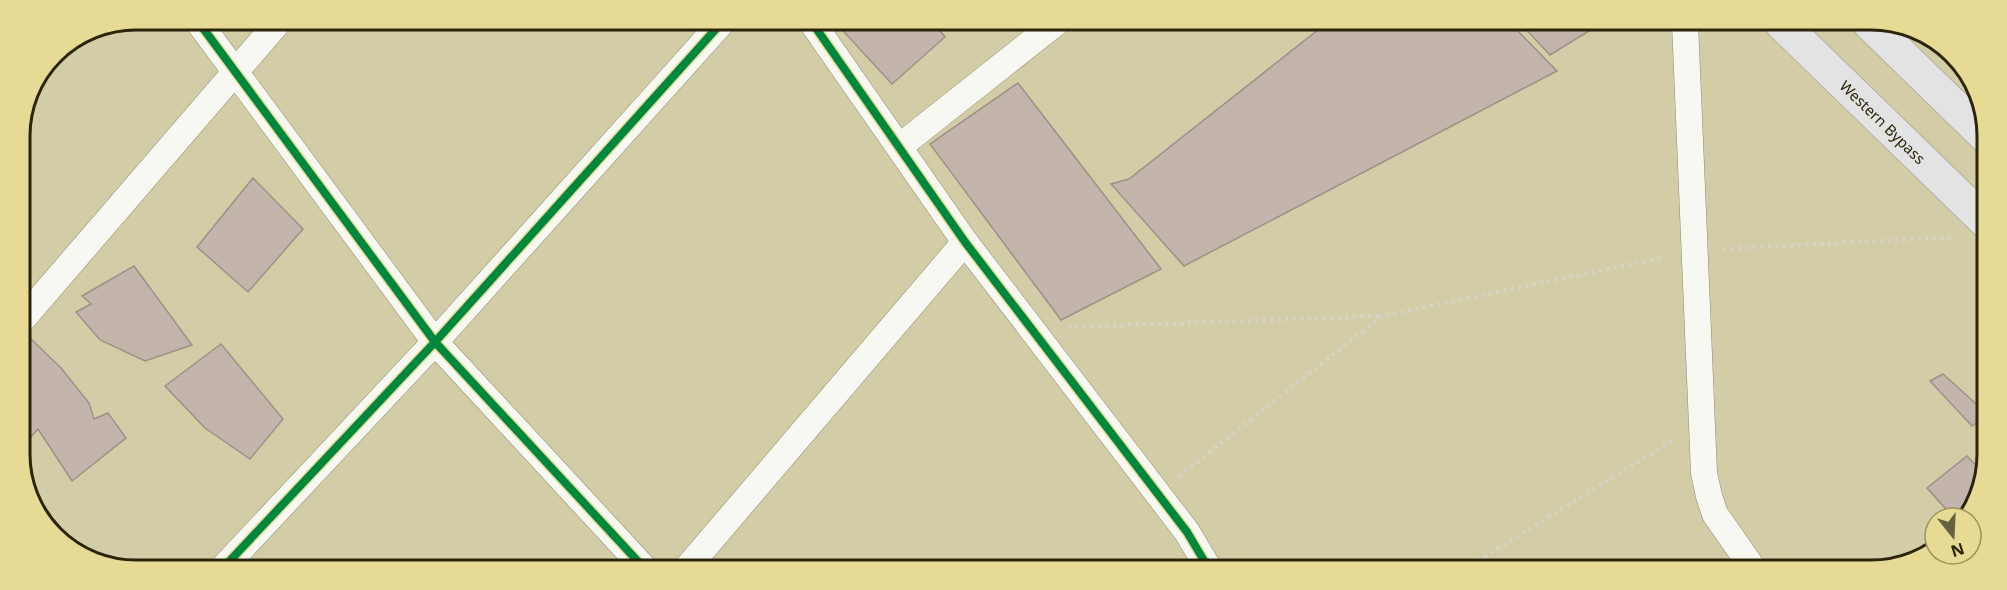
<svg xmlns="http://www.w3.org/2000/svg" width="2007" height="590" font-family="'Noto Sans',sans-serif">
<style>
.building{fill:#c3b5ab;stroke:#9e9087;stroke-width:1.5}
.lines{fill:none;stroke-linecap:round;stroke-linejoin:round}
.street-casing{stroke:#908b6c;stroke-width:27}
.primary-casing{stroke:#9c9a92;stroke-width:34}
.path{stroke:#d5d2c6;stroke-width:4;stroke-dasharray:3 4.5;stroke-linecap:butt}
.street{stroke:#f8f8f2;stroke-width:26}
.primary{stroke:#e3e3e4;stroke-width:33}
.cycleway-casing{stroke:#e6da94;stroke-width:11}
.cycleway{stroke:#00873e;stroke-width:8}
.labels{text-anchor:middle;dominant-baseline:central;stroke-width:4.5;stroke-linejoin:round;paint-order:stroke}
.street-label{font-size:15px;fill:#2a2508;stroke:#e6da94}
.rim{fill:none;stroke:#2a2508;stroke-width:3}
</style>
<rect width="100%" height="100%" fill="#d3cda7"/>
<g class="building">
<path d="M834,21H932L945,37L892,84Z"/>
<path d="M1328,22L1510,23L1557,71L1184,266L1111,184L1129,179Z"/>
<path d="M1520,23H1602L1550,55Z"/>
<path d="M1018,83L1161,269L1061,320L930,144Z"/>
<path d="M253,178L303,229L248,292L197,247Z"/>
<path d="M134,266L192,345L145,361L100,340L76,312L91,304L82,296Z"/>
<path d="M30,338L61,368L89,403L94,419L108,413L126,438L72,481L38,429L22,447L21,350Z"/>
<path d="M221,344L283,419L250,459L205,428L165,386Z"/>
<path d="M1943,374L1984,411V418L1972,426L1930,381Z"/>
<path d="M1967,456L1984,474V484L1961,518H1954L1927,488Z"/>
</g>
<g class="lines">
<g class="street-casing">
<g id="street">
<path d="M197,20L435,342L644,568"/>
<path d="M811,21L965,242L1187,532L1209,569"/>
<path d="M1685,23L1704,473L1709,496L1715,514L1754,570"/>
<path d="M899,147L1057,22"/>
<path d="M21,321L280,20"/>
<path d="M224,567L435,342L723,21"/>
<path d="M687,568L965,242"/>
</g>
</g>
<g class="primary-casing">
<g id="primary">
<path id="s1" d="M1781,23L1985,221"/>
<path d="M1869,23L1985,136"/>
</g>
</g>
<g class="path">
<path d="M1723,249L1952,237"/>
<path d="M1068,327L1381,316"/>
<path d="M1179,476L1382,316L1665,257"/>
<path d="M1465,569L1673,440"/>
</g>
<use href="#street" class="street"/>
<use href="#primary" class="primary"/>
<g class="cycleway-casing">
<g id="cycleway">
<path d="M197,20L435,342L644,568"/>
<path d="M811,21L965,242L1187,532L1209,569"/>
<path d="M224,567L435,342L723,21"/>
</g>
</g>
<use href="#cycleway" class="cycleway"/>
</g>
<g class="labels">
<g class="street-label">
<text stroke="none"><textPath href="#s1" startOffset="142">Western Bypass</textPath></text>
</g>
</g>
<path d="M0 0H2007V590H0ZM136 30H1871A106 106 0 0 1 1977 136V454A106 106 0 0 1 1871 560H136A106 106 0 0 1 30 454V136A106 106 0 0 1 136 30Z" fill="#e6da94" fill-rule="evenodd"/>
<path class="rim" d="M136 30H1871A106 106 0 0 1 1977 136V454A106 106 0 0 1 1871 560H136A106 106 0 0 1 30 454V136A106 106 0 0 1 136 30Z"/>
<g transform="translate(1953 536) rotate(162)"><circle r="28" fill="#e6da94" stroke="#9b925c" stroke-width="1.5"/>
<path d="M0-4.5L10 22L0 15L-10 22Z" fill="#656040"/>
<text y="-9" font-size="16" font-weight="bold" text-anchor="middle" fill="#2a2508">N</text>
</g>
</svg>
